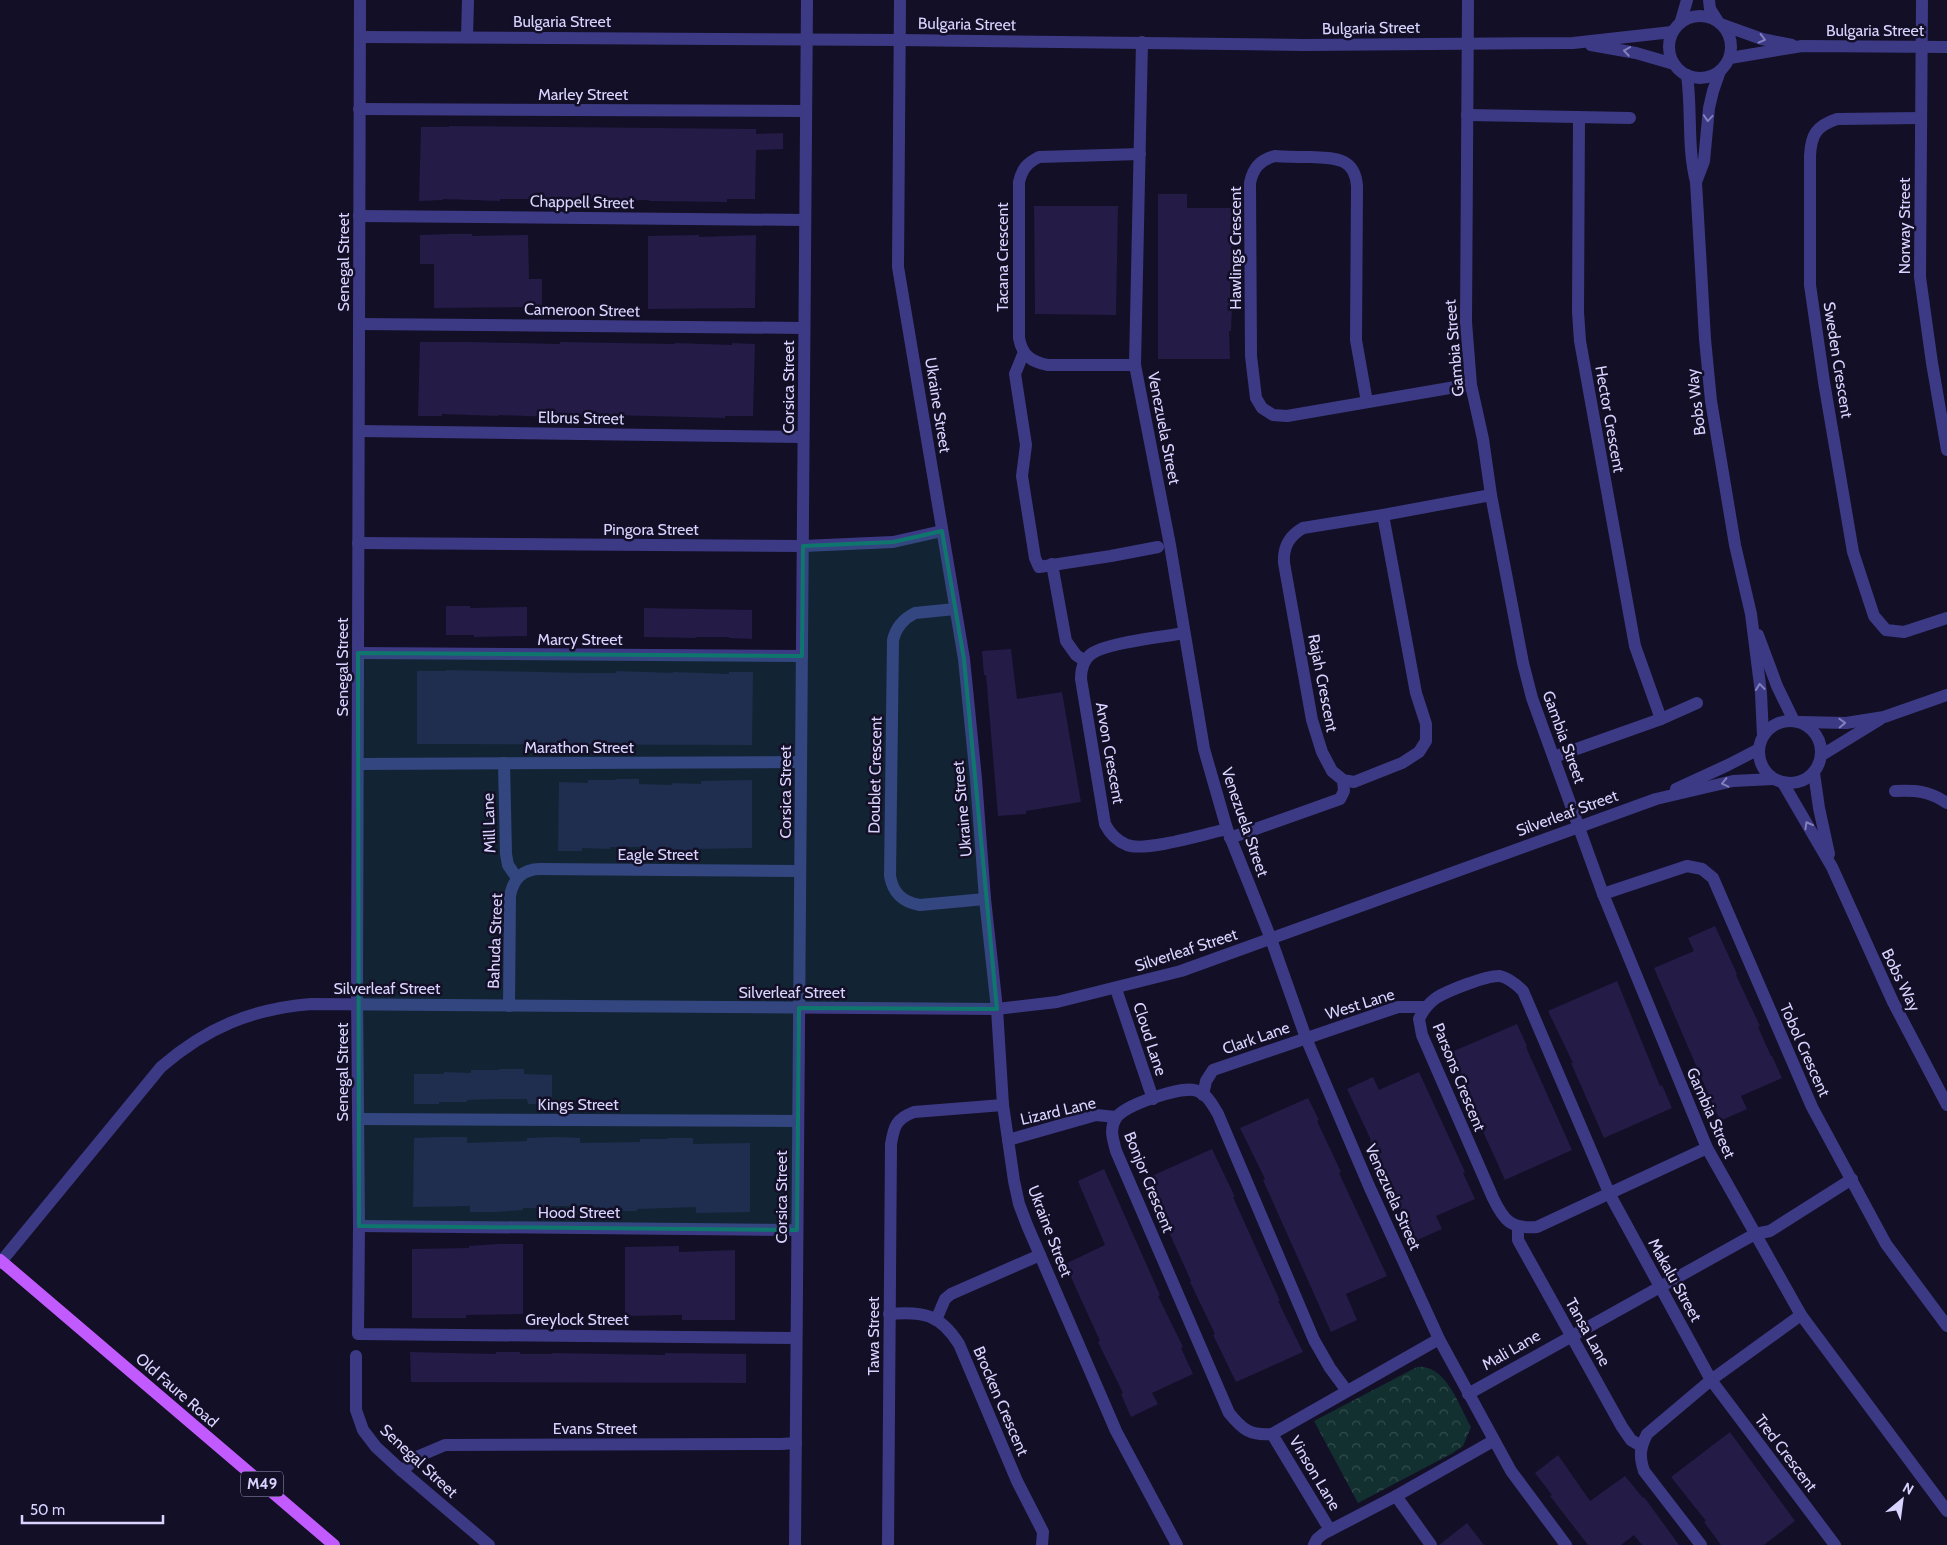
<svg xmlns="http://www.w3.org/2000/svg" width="1947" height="1545" font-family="Cabin,sans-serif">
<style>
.park{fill:url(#park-crowns)}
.building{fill:#241b47}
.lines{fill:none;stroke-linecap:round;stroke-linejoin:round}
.minor{stroke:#3d3a85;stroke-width:12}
.major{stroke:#c25bff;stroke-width:12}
.oneway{stroke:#837fbc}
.marked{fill:#0f766e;fill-opacity:0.2;stroke:#0f766e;stroke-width:4;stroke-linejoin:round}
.labels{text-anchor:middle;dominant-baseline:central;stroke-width:5;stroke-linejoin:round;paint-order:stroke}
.shield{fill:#130f26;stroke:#9e99be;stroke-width:1}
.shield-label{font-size:15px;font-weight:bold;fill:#d9d4ff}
.street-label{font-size:16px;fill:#d9d4ff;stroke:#130f26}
</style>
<defs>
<pattern id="park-crowns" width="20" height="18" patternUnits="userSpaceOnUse" patternTransform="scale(1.25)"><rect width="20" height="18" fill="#12302f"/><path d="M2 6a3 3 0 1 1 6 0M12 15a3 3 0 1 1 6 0" fill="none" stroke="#344d4e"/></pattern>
</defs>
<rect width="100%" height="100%" fill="#130f26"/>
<path class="park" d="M1417,1367C1446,1364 1459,1406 1471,1427L1463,1446L1451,1454L1358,1503L1314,1421Z"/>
<g class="building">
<path d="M449,126L756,129V134L783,133V149L756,150L755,199H727V202L649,201V200L592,201V199H500V201L443,199V200L419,201L421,127H449Z"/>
<path d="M1158,194H1187V208H1232L1230,308H1232L1231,331H1229L1230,359H1158Z"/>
<path d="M1034,206H1118L1116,315L1035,314Z"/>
<path d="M448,234H472V236L528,235L529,279H542V307L434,308V264H420V235Z"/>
<path d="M699,235V237L756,235L755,308L648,309V236Z"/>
<path d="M420,342H471L560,344V342L675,344V343L732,345V343L755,344L753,416H725V418L612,415V417L553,416V417L498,415V416L442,414V416H418Z"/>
<path d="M446,606H470V608L527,607V636L474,637V635H446Z"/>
<path d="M644,608L752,610V639L729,638V637H696V638L644,637Z"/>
<path d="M1011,649L1017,699L1062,692L1081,802L1026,811V814L998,816L986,675H984L982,651Z"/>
<path d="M446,670L583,673H616V671L673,673V672L729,674V672H753L752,745L417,744V671H446Z"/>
<path d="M616,779H639V784L672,785V783L701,784V781L752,780V848L695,849V852L666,853H643V847H610V849L582,848V851H558L559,782L588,783V780H616Z"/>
<path d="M1715,926L1737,974L1736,975L1760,1026L1758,1027L1771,1056H1772L1782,1078L1741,1096L1747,1109L1720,1121L1654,968L1694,951L1688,938Z"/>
<path d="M1617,981L1660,1086L1662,1085L1672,1108L1604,1138L1571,1063H1573L1548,1011Z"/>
<path d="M1517,1024L1527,1046L1526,1047L1572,1150L1505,1180L1471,1105L1473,1104L1449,1053Z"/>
<path d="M499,1069H524V1074L552,1075V1104H528L527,1099H496L467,1100V1102H439V1104H414V1074H444V1072L471,1073V1070H499Z"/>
<path d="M1419,1072L1465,1172L1463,1173L1475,1199L1436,1216L1442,1229L1415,1241L1392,1193L1394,1192L1370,1141L1371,1140L1347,1089L1373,1077L1379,1090Z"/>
<path d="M1308,1098L1319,1120L1317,1121L1341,1172L1339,1173L1387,1276L1346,1294L1357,1320L1331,1332L1263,1180L1265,1179L1240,1128Z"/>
<path d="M442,1137H467V1143L527,1141V1138L555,1137L580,1138V1143L640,1142V1139H668V1138H693V1144L750,1143V1212L696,1213V1207L637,1209V1211H608V1213H583V1206H551V1208H523V1210L495,1212H470V1206L413,1207L414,1138Z"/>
<path d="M1212,1149L1235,1197H1233L1280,1301H1278L1303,1352L1236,1382L1213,1335L1215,1334L1190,1282L1191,1281L1145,1179Z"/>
<path d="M1104,1169L1160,1295L1158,1296L1183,1347L1181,1348L1193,1374L1152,1393L1158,1404L1131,1417L1121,1394L1123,1393L1098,1342L1100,1341L1065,1264L1105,1245L1078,1181Z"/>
<path d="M498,1244H523V1314L466,1315V1318H412V1249L469,1248V1246Z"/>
<path d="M679,1246V1252L735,1250V1320H682V1315L625,1316V1247Z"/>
<path d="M410,1352L496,1354V1352H520V1354H552V1353L665,1355V1353L746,1354V1383L411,1382Z"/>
<path d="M1730,1432L1795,1521L1764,1545H1721L1704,1522L1706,1521L1671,1477Z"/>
<path d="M1558,1455L1590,1501L1625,1476L1643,1498L1644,1497L1679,1545H1642L1634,1535L1621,1545H1588L1550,1496L1552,1495L1535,1473Z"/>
<path d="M1467,1523L1484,1545H1439Z"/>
</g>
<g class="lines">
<g class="minor">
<path d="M360,0L357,992L359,1226L358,1334L796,1338"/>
<path d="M900,0L898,267L964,659L976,779L985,899L997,1009L1003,1105L1014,1181L1019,1204L1027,1225L1116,1431L1177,1545"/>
<path d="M1468,0L1466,322L1471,385L1483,439L1491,495L1523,663L1532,698L1603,894L1707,1148L1801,1315L1947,1511"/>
<path d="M1709,0L1710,9L1717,20"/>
<path d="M1922,0L1920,277L1932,363L1947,450"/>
<circle cx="1700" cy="47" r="31"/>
<path d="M1681,21L1687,0"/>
<path d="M1723,25L1762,39L1792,45"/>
<path d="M360,37L900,40L1304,45L1573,43L1672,32"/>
<path d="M467,37L468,0"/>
<path d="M1142,42L1135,365L1170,545L1204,749L1227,829L1271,939L1306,1038L1369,1186L1439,1339L1511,1471L1566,1545"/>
<path d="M1591,45L1636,53L1674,64"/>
<path d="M1730,58L1802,46L1947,47"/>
<path d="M1687,75C1692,111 1687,147 1696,182L1705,339L1711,401L1735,545L1751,614L1761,693L1763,736"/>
<path d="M359,109L806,111"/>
<path d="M1467,115L1630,118"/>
<path d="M1579,117L1578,312L1580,341L1635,646L1661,719"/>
<path d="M1921,118L1837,119C1816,126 1811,135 1810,156V285L1824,382L1853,552L1874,616L1886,630L1904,632L1947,618"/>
<path d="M1696,182L1704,161L1709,108L1713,91L1720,71"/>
<path d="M359,216L805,220"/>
<path d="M359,324L804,328"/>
<path d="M1024,352L1015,374L1026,445L1022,476L1035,558L1039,567L1111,556L1158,547"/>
<path d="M1135,365H1048C1031,362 1022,355 1019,338V182C1022,169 1027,163 1039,157L1140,154"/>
<path d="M1367,402L1356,340L1357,186C1355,157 1334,158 1311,157C1299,157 1287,157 1275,156C1260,160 1253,168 1250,183L1251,356L1256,398L1262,408L1273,415L1287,416L1461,386L1471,385"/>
<path d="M359,431L803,437"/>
<path d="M1383,515L1416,693L1426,724V741L1419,752L1402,763L1354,782L1343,780L1332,771L1322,752L1312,720L1284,563C1283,547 1289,536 1303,528L1383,515L1491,495"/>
<path d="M358,543L803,546L893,542L942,531"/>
<path d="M1052,564L1066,641L1076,655L1085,661"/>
<path d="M955,609L915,613C903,619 896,627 893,640L890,876C893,893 902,902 920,905L985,899"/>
<path d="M1184,633C1164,637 1103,643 1090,655C1083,661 1081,670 1081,679L1105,824C1110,834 1117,841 1127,845C1146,852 1205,834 1227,829"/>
<path d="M1758,635L1777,686L1794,721"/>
<path d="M358,653L802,656"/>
<circle cx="1790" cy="752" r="31"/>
<path d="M1801,722L1846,723L1884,717L1947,695"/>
<path d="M1822,755L1879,720"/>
<path d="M1554,757L1661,719L1697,703"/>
<path d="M504,763L506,854L508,865L517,878"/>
<path d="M358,764L801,762"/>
<path d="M1814,773L1819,808L1829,854"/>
<path d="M1783,783L1832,867L1893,1002L1947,1105"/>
<path d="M1676,789L1728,765L1759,749"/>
<path d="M1895,791C1916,790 1929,791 1947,803"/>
<path d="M1230,838L1340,799L1344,791L1343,780"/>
<path d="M1603,894L1687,866L1702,869L1713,878L1812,1107L1886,1244L1947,1326"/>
<path d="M1116,989L1153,1099"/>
<path d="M509,1006L510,896C513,879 523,869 540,869L800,871"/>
<path d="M1203,1095L1206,1081L1213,1070L1398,1007H1425"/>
<path d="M359,1119L798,1121"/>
<path d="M1008,1140L1096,1115L1116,1117"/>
<path d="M1707,1148L1537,1227C1511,1229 1504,1221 1493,1198L1422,1035L1419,1019C1423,1010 1428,1004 1436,998C1447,991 1487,975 1500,976C1509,978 1517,985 1523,991L1610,1195L1711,1380L1835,1545"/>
<path d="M359,1226L797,1230"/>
<path d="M1518,1227V1240L1622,1427L1631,1440L1641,1446"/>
<path d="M0,1263L161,1067C206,1028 251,1009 311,1004L997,1009L1057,1002L1181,971L1656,799L1733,781L1773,779"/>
<path d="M889,1314C923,1311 940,1314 959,1344L1017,1481L1043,1532L1042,1545"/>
<path d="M936,1320L945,1299L951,1294L1040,1255"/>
<path d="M356,1356V1410L363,1430L376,1447L402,1471L489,1545"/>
<path d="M1347,1391L1330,1368L1314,1340L1218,1114C1212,1104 1206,1092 1194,1090C1179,1087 1124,1105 1116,1118C1109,1129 1113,1139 1116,1151L1229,1413C1242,1429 1250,1436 1272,1434L1439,1339"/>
<path d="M1468,1394L1755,1234L1770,1231L1852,1179"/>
<path d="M1272,1434L1330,1530"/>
<path d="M402,1471L419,1456L445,1445L781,1444L796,1443"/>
<path d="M1396,1496L1431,1545"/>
<path d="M795,1545L807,0"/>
<path d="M888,1545L891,1144C894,1126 896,1119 914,1112L1003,1105"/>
<path d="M1314,1545L1317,1539L1323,1534L1396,1496L1493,1441"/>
<path d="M1701,1545L1644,1471C1639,1456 1640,1448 1647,1434L1711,1380L1801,1315"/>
</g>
<path class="major" d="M0,1260L334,1545"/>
</g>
<defs><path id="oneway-chevron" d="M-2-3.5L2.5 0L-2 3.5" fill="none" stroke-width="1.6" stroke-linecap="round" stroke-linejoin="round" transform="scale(1.25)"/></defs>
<g class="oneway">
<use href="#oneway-chevron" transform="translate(1762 39) rotate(14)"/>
<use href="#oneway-chevron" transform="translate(1627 51) rotate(-171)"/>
<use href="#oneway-chevron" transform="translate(1708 118) rotate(94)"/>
<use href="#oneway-chevron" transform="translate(1760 687) rotate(-96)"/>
<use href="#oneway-chevron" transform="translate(1842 723) rotate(-2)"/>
<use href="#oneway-chevron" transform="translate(1725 783) rotate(167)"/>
<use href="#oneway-chevron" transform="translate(1808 825) rotate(-119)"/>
</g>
<path class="marked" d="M942,531L964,659L997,1009L799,1008L797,1230L359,1226L358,653L802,656L803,546L893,542Z"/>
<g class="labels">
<rect class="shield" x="241" y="1471.5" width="42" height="25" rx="4"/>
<g class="shield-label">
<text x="262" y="1484">M49</text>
</g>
<g class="street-label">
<text x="562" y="21">Bulgaria Street</text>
<text transform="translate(967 24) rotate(1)">Bulgaria Street</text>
<text transform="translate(1371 28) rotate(-1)">Bulgaria Street</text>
<text x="1875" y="30">Bulgaria Street</text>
<text x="583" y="94">Marley Street</text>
<text transform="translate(582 202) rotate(1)">Chappell Street</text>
<text transform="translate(1904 226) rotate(-90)">Norway Street</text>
<text transform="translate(1235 248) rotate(-90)">Hawlings Crescent</text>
<text transform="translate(1002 257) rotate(-90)">Tacana Crescent</text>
<text transform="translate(343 262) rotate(-90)">Senegal Street</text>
<text transform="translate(582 310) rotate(1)">Cameroon Street</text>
<text transform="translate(1454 348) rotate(-95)">Gambia Street</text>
<text transform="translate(1838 360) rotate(81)">Sweden Crescent</text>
<text transform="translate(788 387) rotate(-90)">Corsica Street</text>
<text transform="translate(1696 402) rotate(-97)">Bobs Way</text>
<text transform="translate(938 405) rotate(81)">Ukraine Street</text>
<text transform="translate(581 418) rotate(1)">Elbrus Street</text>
<text transform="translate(1610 419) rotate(80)">Hector Crescent</text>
<text transform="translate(1164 428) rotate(79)">Venezuela Street</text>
<text x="651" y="529">Pingora Street</text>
<text x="580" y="639">Marcy Street</text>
<text transform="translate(342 667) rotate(-90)">Senegal Street</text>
<text transform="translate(1323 683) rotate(79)">Rajah Crescent</text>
<text transform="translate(1564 737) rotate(70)">Gambia Street</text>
<text x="579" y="747">Marathon Street</text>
<text transform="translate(1110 753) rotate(80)">Arvon Crescent</text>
<text transform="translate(875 775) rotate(-89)">Doublet Crescent</text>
<text transform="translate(785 792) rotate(-90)">Corsica Street</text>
<text transform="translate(962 809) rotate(-95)">Ukraine Street</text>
<text transform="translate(1567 813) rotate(-20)">Silverleaf Street</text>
<text transform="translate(1245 822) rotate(71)">Venezuela Street</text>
<text transform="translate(489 823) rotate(-92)">Mill Lane</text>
<text x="658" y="854">Eagle Street</text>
<text transform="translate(495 941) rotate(-88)">Bahuda Street</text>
<text transform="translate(1186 950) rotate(-18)">Silverleaf Street</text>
<text transform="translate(1901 980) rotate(64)">Bobs Way</text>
<text x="387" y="988">Silverleaf Street</text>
<text x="792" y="992">Silverleaf Street</text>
<text transform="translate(1360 1004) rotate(-17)">West Lane</text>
<text transform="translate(1256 1038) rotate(-19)">Clark Lane</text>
<text transform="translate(1150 1039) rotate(72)">Cloud Lane</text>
<text transform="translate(1805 1050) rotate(66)">Tobol Crescent</text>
<text transform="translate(342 1072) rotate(-90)">Senegal Street</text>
<text transform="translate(1459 1077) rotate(68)">Parsons Crescent</text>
<text x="578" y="1104">Kings Street</text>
<text transform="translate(1058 1111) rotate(-13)">Lizard Lane</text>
<text transform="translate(1711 1113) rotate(66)">Gambia Street</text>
<text transform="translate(1149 1182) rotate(68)">Bonjor Crescent</text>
<text transform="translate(781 1197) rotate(-90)">Corsica Street</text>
<text transform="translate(1393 1197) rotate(66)">Venezuela Street</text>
<text x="579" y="1212">Hood Street</text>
<text transform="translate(1050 1231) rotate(69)">Ukraine Street</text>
<text transform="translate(1675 1280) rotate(61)">Makalu Street</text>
<text x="577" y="1319">Greylock Street</text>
<text transform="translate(1588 1332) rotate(61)">Tansa Lane</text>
<text transform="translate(873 1336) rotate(-90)">Tawa Street</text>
<text transform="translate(1511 1350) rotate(-30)">Mali Lane</text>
<text transform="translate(177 1390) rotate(41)">Old Faure Road</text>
<text transform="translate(1001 1401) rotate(67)">Brocken Crescent</text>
<text x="595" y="1428">Evans Street</text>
<text transform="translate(1786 1453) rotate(53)">Tred Crescent</text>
<text transform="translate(419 1461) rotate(43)">Senegal Street</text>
<text transform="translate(1315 1473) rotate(59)">Vinson Lane</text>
</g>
</g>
<g transform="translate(1902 1500) rotate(29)" stroke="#130f26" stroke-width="4" paint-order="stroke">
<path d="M0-4L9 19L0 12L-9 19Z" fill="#d9d4ff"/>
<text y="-8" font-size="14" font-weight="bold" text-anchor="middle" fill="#d9d4ff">N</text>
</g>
<path d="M22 1515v8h141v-8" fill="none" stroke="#d9d4ff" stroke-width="2.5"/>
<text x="30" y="1515" font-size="15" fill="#d9d4ff" stroke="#130f26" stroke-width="4" paint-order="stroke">50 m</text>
</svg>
